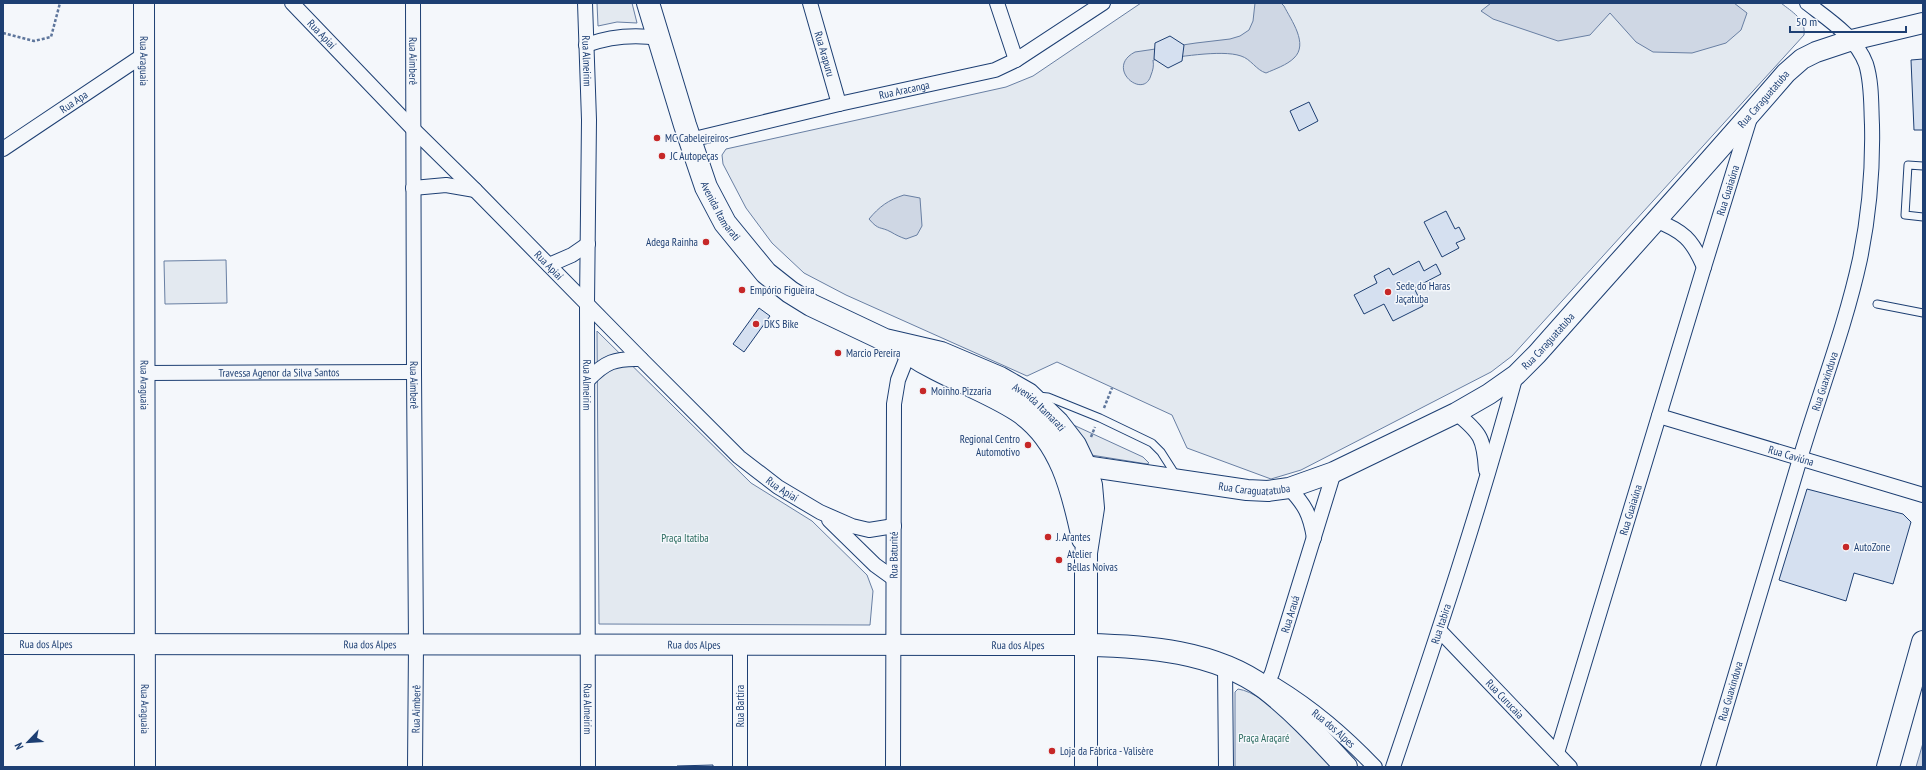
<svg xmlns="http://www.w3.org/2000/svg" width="1926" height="770" font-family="'PT Sans Narrow',sans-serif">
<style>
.green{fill:#e3e9f0;stroke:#687fa3}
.water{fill:#cfd7e4;stroke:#687fa3}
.building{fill:#d5e0f0;stroke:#1d3f73}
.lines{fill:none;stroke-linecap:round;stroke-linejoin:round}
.lane-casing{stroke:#1d3f73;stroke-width:9}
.street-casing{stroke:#1d3f73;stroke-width:16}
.secondary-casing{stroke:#1d3f73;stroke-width:22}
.primary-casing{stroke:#1d3f73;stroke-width:24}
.highway-casing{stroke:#1d3f73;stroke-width:24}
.path{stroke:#5e769c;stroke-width:2.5;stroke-dasharray:3 2;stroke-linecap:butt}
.lane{stroke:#f4f7fb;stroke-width:7}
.street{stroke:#f4f7fb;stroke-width:14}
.secondary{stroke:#f4f7fb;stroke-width:20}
.primary{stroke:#f4f7fb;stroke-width:22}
.highway{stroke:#f4f7fb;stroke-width:22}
.poi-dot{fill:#c62828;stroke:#f4f7fb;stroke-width:1.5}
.labels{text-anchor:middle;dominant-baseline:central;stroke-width:3;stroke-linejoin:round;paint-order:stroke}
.street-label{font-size:11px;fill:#1d3f73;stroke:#f4f7fb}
.poi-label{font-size:11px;fill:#1d3f73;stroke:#f4f7fb;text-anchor:start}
.park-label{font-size:11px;fill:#2c6c60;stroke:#f4f7fb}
</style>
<rect width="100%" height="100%" fill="#f4f7fb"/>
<g class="green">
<path d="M597,3H632L637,23L617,22L598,26Z"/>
<path d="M1141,3H1781C1792,12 1806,19 1804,35L1512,356L1491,372L1301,470L1271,479L1187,448L1172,415L1057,362L1027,376L846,295L804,273L772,243L746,208L723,164L722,155L726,149L1006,87L1033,76Z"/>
<path d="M226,260L227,303L165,304L164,261Z"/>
<path d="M597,331L751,483L812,521L867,575L873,591L870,625L599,624Z"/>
<path d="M1067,422L1143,457L1149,463L1147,464L1091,455Z"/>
<path d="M1238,689C1267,693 1314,746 1335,767H1235V692Z"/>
</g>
<g class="water">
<path d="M1255,3H1281L1284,6C1291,20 1309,44 1294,58C1287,65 1275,69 1266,73C1256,70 1251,59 1241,56C1221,49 1175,58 1153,60C1154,66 1153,70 1151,75C1144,101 1104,68 1135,52L1196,43L1230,39L1240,36L1249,30L1253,21Z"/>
<path d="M1491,3H1734L1747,13L1741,30L1726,43L1692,53L1653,52L1636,42L1610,13L1590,35L1558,41L1493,19L1481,11Z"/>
<path d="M904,195L920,198L922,226L917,235L906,239C900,237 896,235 891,232C880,226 879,231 869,219C879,207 888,200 904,195Z"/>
<path d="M1923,743V767H1916Z"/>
</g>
<g class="building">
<path d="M1170,36L1184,45L1182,61L1168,68L1154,59L1155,43Z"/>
<path d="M1923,59V130H1914L1911,60Z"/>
<path d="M1309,102L1318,121L1299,131L1290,111Z"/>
<path d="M1446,211L1455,229L1459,227L1465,239L1456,243L1459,248L1442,257L1424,222Z"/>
<path d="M1419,261L1424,271L1436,264L1441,274L1414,288L1423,306L1393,321L1384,304L1364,314L1354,295L1377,283L1374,276L1389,268L1393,275Z"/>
<path d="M759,308L770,316L744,352L733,344Z"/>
<path d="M1807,489L1903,514L1911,522L1893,584L1854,573L1846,601L1779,580Z"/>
<path d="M713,765V767H677V766Z"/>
</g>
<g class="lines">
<g class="lane-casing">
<g id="lane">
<path d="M1923,166L1908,165L1905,215L1923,217"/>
<path d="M1877,304L1923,313"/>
<path d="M1038,396L1048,397L1100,418L1152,443L1161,452L1177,477"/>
</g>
</g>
<g class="street-casing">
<g id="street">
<path id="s1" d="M292,3L413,129L475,190L641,359L739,457L778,487L820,512L852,526L869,530L894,526"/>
<path id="s2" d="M413,3L414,372L416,645L415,767"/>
<path id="s3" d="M585,3L589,120L587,304L588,767"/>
<path id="s4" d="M810,3L839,104"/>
<path d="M997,3L1016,60"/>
<path d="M586,45C611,36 633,34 659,38"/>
<path id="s5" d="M690,140L839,104L995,70L1016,60L1103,3"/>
<path id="s6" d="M3,149L145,54"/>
<path d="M413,188L446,185L475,190"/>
<path d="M1655,220C1683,231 1692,239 1704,267"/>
<path d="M549,265L572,255L588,244"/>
<path id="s7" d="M145,373L414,372"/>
<path d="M588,380C605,362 615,358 641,359"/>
<path d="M1456,413C1481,433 1484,439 1486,470"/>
<path id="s8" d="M1659,416L1923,495"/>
<path d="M1289,488C1305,505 1310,514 1314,538"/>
<path d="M829,520L875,565L893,578"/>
<path id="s9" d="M1440,631L1570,767"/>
<path d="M1225,668L1226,767"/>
<path id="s10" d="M1275,685C1314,709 1343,734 1375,767"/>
<path id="s11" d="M1265,688L1272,673L1334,472"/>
<path id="s12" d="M1557,753L1704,267L1750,118"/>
<path d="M740,767V645"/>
<path id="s13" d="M893,767L894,404L898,380L911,347"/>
<path id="s14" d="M1393,767C1437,637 1480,508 1516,375"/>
<path id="s15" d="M1708,767C1738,665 1768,563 1799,462C1819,394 1845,328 1860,259C1869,215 1873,169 1872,125C1871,105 1872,83 1866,64C1856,37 1829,20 1807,3"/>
</g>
</g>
<g class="secondary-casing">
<g id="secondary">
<path id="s16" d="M144,3L145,767"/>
<path id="s17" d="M1085,466L1247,490L1268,491L1289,488L1334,472L1456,413L1489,394L1516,375L1537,354C1620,260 1704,168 1786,73L1802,59L1816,52L1852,40L1923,23"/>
<path id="s18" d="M3,644L1087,645"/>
</g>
</g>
<g class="primary-casing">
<g id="primary">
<path id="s19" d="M648,3L685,125L706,187L725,223L766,273L790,292L811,305L885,340L941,353L1000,378L1028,394L1058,423L1075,445L1085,466L1091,485L1093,508L1086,553V767"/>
<path d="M907,352C916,358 926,364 936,369C963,383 992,394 1017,410C1061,438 1073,492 1083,539"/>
<path d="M1087,645C1146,646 1215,651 1265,688C1295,711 1321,740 1346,767"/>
</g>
</g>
<g class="highway-casing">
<path id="highway" d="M1888,767L1923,642"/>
</g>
<g class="path">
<path d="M3,33L34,41L51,37L60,3"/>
<path d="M1104,408L1112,388"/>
<path d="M1091,437L1095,427"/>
</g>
<use href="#lane" class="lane"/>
<use href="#street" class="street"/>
<use href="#secondary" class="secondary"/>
<use href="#primary" class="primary"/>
<use href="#highway" class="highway"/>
</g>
<g class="poi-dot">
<circle cx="657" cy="138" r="4"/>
<circle cx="662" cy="156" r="4"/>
<circle cx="706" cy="242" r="4"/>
<circle cx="742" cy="290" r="4"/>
<circle cx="1388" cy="292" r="4"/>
<circle cx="756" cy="324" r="4"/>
<circle cx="838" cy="353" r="4"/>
<circle cx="923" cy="391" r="4"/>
<circle cx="1028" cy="445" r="4"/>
<circle cx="1048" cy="537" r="4"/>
<circle cx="1846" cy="547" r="4"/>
<circle cx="1059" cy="560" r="4"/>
<circle cx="1052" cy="751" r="4"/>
</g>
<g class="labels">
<g class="street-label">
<text stroke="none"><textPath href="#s1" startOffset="43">Rua Apiaí</textPath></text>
<text stroke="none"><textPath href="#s4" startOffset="53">Rua Arapuru</textPath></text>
<text stroke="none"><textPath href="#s16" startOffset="58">Rua Araguaia</textPath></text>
<text stroke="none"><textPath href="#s2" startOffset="58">Rua Aimberê</textPath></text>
<text stroke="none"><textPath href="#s3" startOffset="58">Rua Almeirim</textPath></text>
<text stroke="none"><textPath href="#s5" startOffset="220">Rua Aracanga</textPath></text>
<text stroke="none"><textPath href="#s17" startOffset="831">Rua Caraguatatuba</textPath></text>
<text stroke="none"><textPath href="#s6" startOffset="85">Rua Apa</textPath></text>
<text stroke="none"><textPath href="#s12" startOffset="588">Rua Guaiaúna</textPath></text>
<text stroke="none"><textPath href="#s19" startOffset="221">Avenida Itamarati</textPath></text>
<text stroke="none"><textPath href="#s1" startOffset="367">Rua Apiaí</textPath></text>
<text stroke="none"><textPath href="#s17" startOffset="507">Rua Caraguatatuba</textPath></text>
<text stroke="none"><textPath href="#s7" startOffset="134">Travessa Agenor da Silva Santos</textPath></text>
<text stroke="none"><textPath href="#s15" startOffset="403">Rua Guaxinduva</textPath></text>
<text stroke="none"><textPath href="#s16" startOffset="382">Rua Araguaia</textPath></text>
<text stroke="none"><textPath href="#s2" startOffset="382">Rua Aimberê</textPath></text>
<text stroke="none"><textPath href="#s3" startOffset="382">Rua Almeirim</textPath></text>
<text stroke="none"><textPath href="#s19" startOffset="606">Avenida Itamarati</textPath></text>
<text stroke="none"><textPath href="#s8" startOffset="138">Rua Caviúna</textPath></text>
<text stroke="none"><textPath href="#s17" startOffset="171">Rua Caraguatatuba</textPath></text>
<text stroke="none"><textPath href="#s1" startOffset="691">Rua Apiaí</textPath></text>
<text stroke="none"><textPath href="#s12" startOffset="254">Rua Guaiaúna</textPath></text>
<text stroke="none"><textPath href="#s13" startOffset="212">Rua Baturité</textPath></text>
<text stroke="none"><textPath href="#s11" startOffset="78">Rua Arauá</textPath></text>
<text stroke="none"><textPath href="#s14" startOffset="151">Rua Itabira</textPath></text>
<text stroke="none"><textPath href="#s18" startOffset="43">Rua dos Alpes</textPath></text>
<text stroke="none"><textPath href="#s18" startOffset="367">Rua dos Alpes</textPath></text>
<text stroke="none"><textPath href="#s18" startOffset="691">Rua dos Alpes</textPath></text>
<text stroke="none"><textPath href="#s18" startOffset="1015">Rua dos Alpes</textPath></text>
<text stroke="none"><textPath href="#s15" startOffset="79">Rua Guaxinduva</textPath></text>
<text stroke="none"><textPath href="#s9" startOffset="94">Rua Curucaia</textPath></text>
<text transform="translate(740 706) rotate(-90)">Rua Bartira</text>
<text stroke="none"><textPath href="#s16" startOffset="706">Rua Araguaia</textPath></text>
<text transform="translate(416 709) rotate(-89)">Rua Aimberê</text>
<text stroke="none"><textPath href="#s3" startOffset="706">Rua Almeirim</textPath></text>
<text stroke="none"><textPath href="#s10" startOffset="73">Rua dos Alpes</textPath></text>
</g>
<g class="poi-label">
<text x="665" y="138">MC Cabeleireiros</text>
<text x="670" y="156">JC Autopeças</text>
<text x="698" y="242" text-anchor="end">Adega Rainha</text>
<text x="1396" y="286">Sede do Haras<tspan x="1396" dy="13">Jaçatuba</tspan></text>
<text x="750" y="290">Empório Figueira</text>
<text x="764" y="324">DKS Bike</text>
<text x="846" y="353">Marcio Pereira</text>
<text x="931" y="391">Moinho Pizzaria</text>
<text x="1020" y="439" text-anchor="end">Regional Centro<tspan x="1020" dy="13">Automotivo</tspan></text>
<text x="1056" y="537">J. Arantes</text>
<text x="1854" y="547">AutoZone</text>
<text x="1067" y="554">Atelier<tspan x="1067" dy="13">Bellas Noivas</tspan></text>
<text x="1060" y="751">Loja da Fábrica - Valisère</text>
</g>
<g class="park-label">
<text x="685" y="538">Praça Itatiba</text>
<text x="1264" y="738">Praça Araçaré</text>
</g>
</g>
<rect width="1926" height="770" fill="none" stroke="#1d3f73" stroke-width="8"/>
<g transform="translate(28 742) rotate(245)" stroke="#f4f7fb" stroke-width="3" paint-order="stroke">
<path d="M0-3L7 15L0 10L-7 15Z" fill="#1d3f73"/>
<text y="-6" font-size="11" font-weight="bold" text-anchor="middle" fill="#1d3f73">N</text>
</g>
<path d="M1790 26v6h116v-6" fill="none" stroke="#1d3f73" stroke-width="2"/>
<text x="1796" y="26" font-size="12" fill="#1d3f73" stroke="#f4f7fb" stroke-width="3" paint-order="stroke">50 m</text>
</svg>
